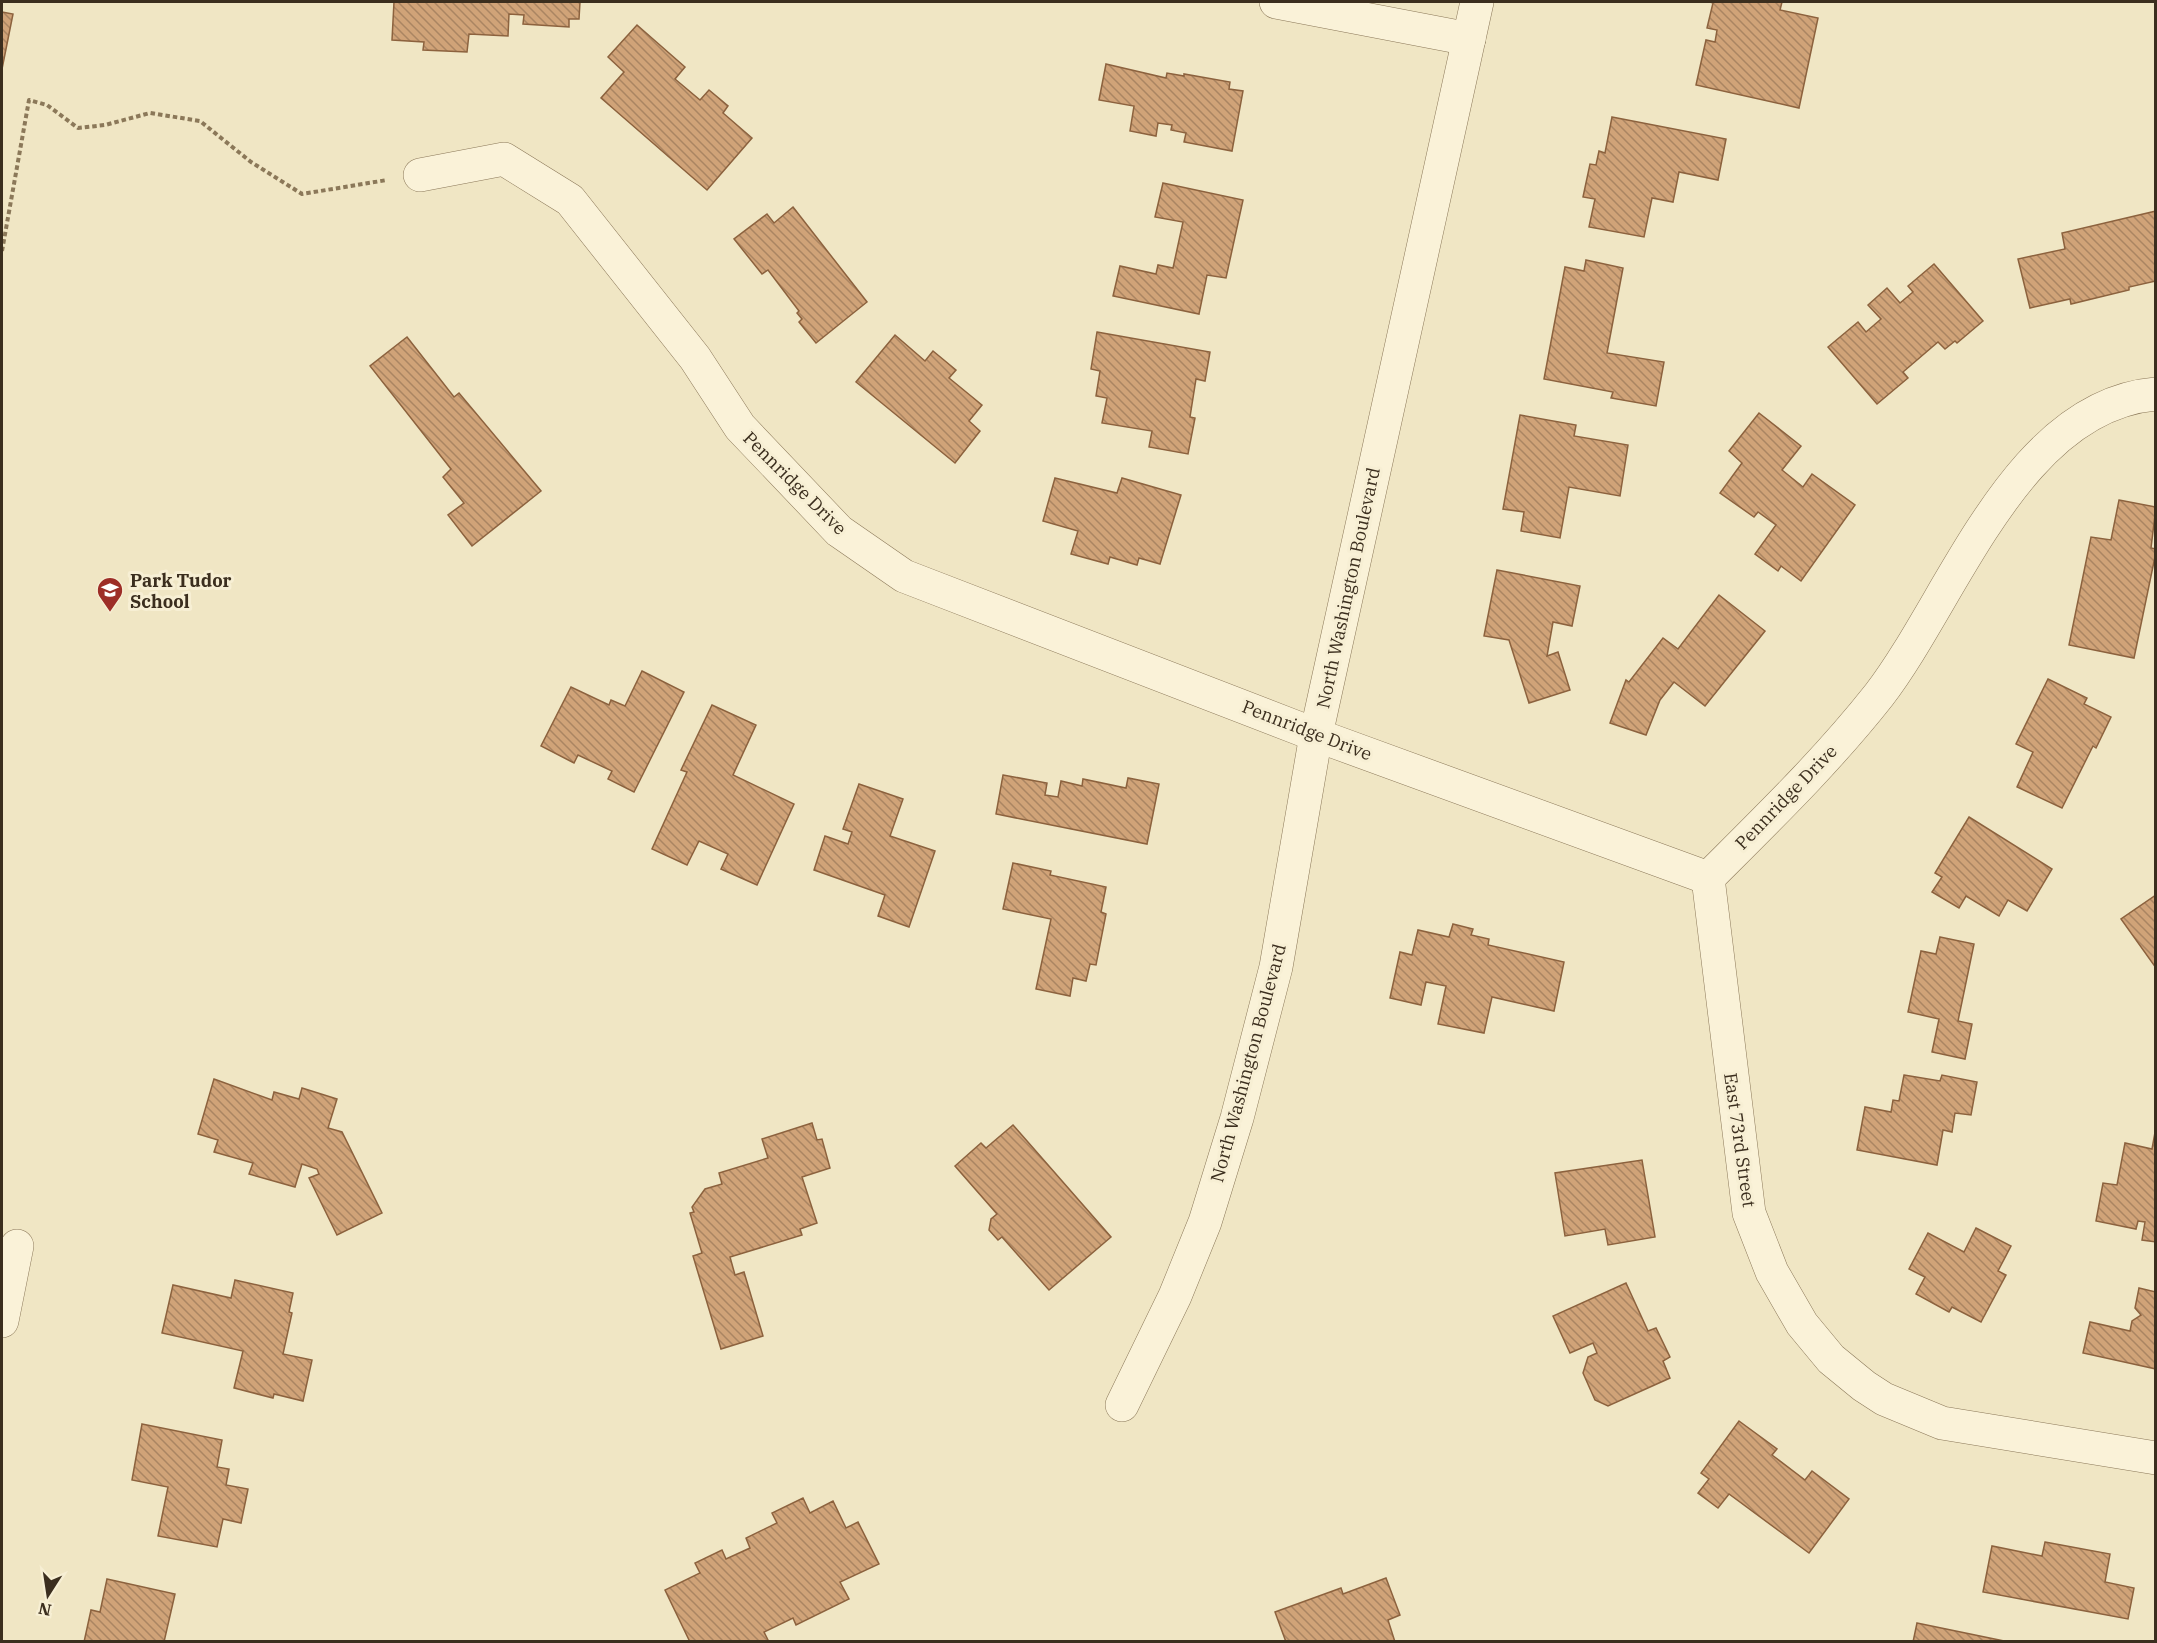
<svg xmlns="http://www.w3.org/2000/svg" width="2157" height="1643" font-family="'IBM Plex Serif',serif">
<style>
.building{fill:url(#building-back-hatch);stroke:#8c623e;stroke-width:1.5}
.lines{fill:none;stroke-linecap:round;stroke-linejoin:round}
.minor-casing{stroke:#8b7859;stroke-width:34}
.path{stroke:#8b7859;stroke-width:4;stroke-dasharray:4.5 3;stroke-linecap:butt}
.minor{stroke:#faf2d8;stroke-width:33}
.labels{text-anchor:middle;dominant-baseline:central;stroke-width:6;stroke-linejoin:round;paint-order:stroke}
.street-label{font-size:18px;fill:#3b2e1e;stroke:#f7efd4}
.poi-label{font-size:18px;font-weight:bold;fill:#3b2e1e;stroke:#f7efd4;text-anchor:start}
</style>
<defs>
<pattern id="building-back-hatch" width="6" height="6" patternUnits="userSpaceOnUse" patternTransform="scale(1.5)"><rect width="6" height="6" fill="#d0a378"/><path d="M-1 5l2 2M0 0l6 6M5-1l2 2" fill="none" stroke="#aa8562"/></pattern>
</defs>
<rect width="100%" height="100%" fill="#f0e6c4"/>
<g class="building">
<path d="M394,2H580L579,19H569V27L523,24L524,15L509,14L508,36L469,34L467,52L423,50L424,42L392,40Z"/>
<path d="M1710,2H1782L1780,10L1818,18L1799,108L1696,85L1706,40L1715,42L1717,30L1707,28L1713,3Z"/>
<path d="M2,12L13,14L2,69Z"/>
<path d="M637,25L685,67L675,79L700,100L709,90L728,106L723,113L752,138L707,190L601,98L624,72L608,57Z"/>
<path d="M1106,64L1166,78L1167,73L1184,76V74L1230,82L1229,89L1243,91L1232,151L1184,142L1186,133L1171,130L1172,125L1158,123L1156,136L1130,131L1134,106L1099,100Z"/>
<path d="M1612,117L1726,139L1718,180L1679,172L1673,202L1652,198L1644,237L1589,227L1595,199L1583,197L1590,164L1596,165L1599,151L1605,153Z"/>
<path d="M1163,183L1243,200L1226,278L1207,275L1199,314L1113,296L1120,266L1156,274L1158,265L1173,268L1183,222L1155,217Z"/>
<path d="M793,207L867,302L816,343L799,322L802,319L797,313L799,311L768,270L762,274L734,239L767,214L774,223Z"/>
<path d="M2156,211V281L2129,287V290L2071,304L2070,299L2030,308L2018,259L2065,249L2062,233Z"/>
<path d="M1586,260L1623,268L1607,353L1664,362L1656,406L1611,398L1613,392L1544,379L1565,267L1584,271Z"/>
<path d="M1934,264L1983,321L1957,343L1955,341L1945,349L1938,342L1903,372L1908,378L1877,404L1828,347L1858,322L1866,332L1881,319L1868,305L1887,288L1900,303L1913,292L1908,286Z"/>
<path d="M1097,332L1210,352L1205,381L1196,379L1190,417L1195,418L1188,454L1149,447L1152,431L1102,423L1107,398L1096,396L1100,371L1091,369Z"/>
<path d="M895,335L925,361L933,351L956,370L949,378L982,405L969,421L980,431L955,463L856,382Z"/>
<path d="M407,337L454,397L459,393L541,491L472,546L448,515L464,503L443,477L451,469L370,366Z"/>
<path d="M1759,413L1801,446L1782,470L1803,487L1812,474L1855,505L1801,581L1781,566L1778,571L1755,554L1776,525L1758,512L1754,517L1720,493L1742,463L1729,451Z"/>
<path d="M1520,415L1576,425L1574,436L1628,445L1620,496L1569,487L1560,538L1521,531L1524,512L1503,509Z"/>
<path d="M1055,478L1117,493L1122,478L1181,495L1160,564L1139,558L1137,565L1110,557L1108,564L1071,554L1078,531L1043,521Z"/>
<path d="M2119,500L2156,507L2151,548L2156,549V552L2134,658L2069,645L2091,537L2111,540Z"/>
<path d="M1497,570L1580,586L1572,626L1553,622L1547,656L1558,652L1570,690L1529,703L1509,640L1484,636Z"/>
<path d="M1719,595L1765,631L1705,706L1674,682L1660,700L1646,735L1610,723L1626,680L1629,682L1663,638L1678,649Z"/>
<path d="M642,671L684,692L634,792L608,779L612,771L578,755L574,763L541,746L571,687L609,705L611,700L625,706Z"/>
<path d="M2048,679L2087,698L2084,704L2111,717L2096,748L2093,746L2062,808L2017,787L2033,752L2016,744Z"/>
<path d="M712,705L756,725L733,775L794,804L757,885L721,869L728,854L699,841L687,865L652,849L687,772L681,770Z"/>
<path d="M1003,775L1047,783L1045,795L1058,797L1061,781L1082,786L1083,779L1126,788L1128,778L1159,784L1147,844L996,814Z"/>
<path d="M859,784L903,799L890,836L935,851L909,927L878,916L885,895L814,870L825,836L848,844L852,832L843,829Z"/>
<path d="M1969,817L2052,869L2027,911L2008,900L1999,916L1966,896L1959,908L1932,892L1942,877L1935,873Z"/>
<path d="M1013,863L1051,871L1050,875L1106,887L1101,912L1106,914L1096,965L1090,964L1086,981L1073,978L1070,996L1036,989L1051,919L1003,909Z"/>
<path d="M2156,895V968L2121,919Z"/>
<path d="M1453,924L1473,929L1471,935L1489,939L1488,945L1564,962L1554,1011L1492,997L1484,1033L1438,1024L1446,986L1426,982L1421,1005L1390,998L1400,952L1412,955L1418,930L1449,937Z"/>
<path d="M1940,937L1974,944L1958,1021L1972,1024L1965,1059L1932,1052L1939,1019L1908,1012L1921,951L1936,954Z"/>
<path d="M1904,1075L1940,1081L1942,1075L1977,1082L1971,1115L1955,1113L1952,1132L1943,1130L1937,1165L1857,1150L1865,1107L1891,1112L1893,1100L1899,1101Z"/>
<path d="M214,1079L272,1100L274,1092L299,1099L302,1088L337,1099L328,1128L342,1132L382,1213L337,1235L309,1178L319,1174L317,1169L302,1164L295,1187L249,1174L253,1163L214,1152L218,1140L198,1134Z"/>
<path d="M812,1123L817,1140L822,1139L830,1168L802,1177L817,1223L800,1229L802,1235L730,1257L735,1275L744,1272L763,1336L721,1349L693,1256L702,1253L690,1213L694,1212L692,1207L705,1189L722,1184L719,1173L768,1158L762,1139Z"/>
<path d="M1013,1125L1111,1237L1049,1290L1002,1237L998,1240L989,1230L991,1219L997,1214L955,1166L981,1143L986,1148Z"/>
<path d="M2156,1127V1242L2142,1240L2145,1222L2138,1221L2136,1229L2096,1221L2103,1183L2117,1185L2125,1143L2152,1149Z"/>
<path d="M1642,1160L1655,1237L1608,1245L1605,1229L1565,1236L1555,1173Z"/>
<path d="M1976,1228L2011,1246L1998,1271L2006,1275L1981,1322L1952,1307L1949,1312L1916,1294L1925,1277L1909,1269L1928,1233L1964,1252Z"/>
<path d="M235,1280L293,1293L289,1312L292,1313L283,1354L312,1360L303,1401L274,1394L273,1398L234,1388L243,1351L162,1333L173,1285L231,1298Z"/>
<path d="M1626,1283L1648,1331L1656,1328L1670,1357L1663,1361L1670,1378L1608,1406L1595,1400L1583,1373L1588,1357L1597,1353L1593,1343L1570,1353L1553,1316Z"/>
<path d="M2139,1288L2156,1292V1369L2083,1353L2090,1322L2130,1331L2132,1321L2141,1315L2135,1308Z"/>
<path d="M1739,1421L1777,1449L1772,1455L1805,1480L1812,1471L1849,1499L1809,1553L1729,1494L1718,1508L1698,1493L1709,1479L1701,1473Z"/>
<path d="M142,1424L222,1440L217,1467L229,1469L226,1485L248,1489L241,1523L223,1519L217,1547L158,1536L168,1487L132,1480Z"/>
<path d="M803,1498L810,1513L833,1501L846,1528L858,1522L879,1564L840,1582L849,1599L796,1625L793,1618L764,1632L769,1642H690L665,1590L700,1573L695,1563L722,1550L726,1559L750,1548L746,1538L777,1523L772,1513Z"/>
<path d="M2045,1542L2110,1554L2105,1582L2134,1588L2128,1619L1983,1592L1992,1546L2042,1556Z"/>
<path d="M1386,1578L1400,1615L1388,1620L1395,1642H1286L1275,1612L1341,1588L1343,1594Z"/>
<path d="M107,1579L175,1594L164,1642H84L91,1610L100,1612Z"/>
<path d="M1917,1623L2009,1642H1913Z"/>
</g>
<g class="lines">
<g class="minor-casing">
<g id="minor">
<path d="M1276,2L1469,39"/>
<path d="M420,175L504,159L570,200L695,358L740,427L839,531L904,576L1316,735L1708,878"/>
<path d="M1708,878L1749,1213L1772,1272L1802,1324L1831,1359L1864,1386L1884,1399L1942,1423L2156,1458"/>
<path d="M1708,878C1767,819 1827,761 1879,695C1953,599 2017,405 2156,394"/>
<path d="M2,1321L17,1246"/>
<path d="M1122,1405L1175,1296L1205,1222L1237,1118L1276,967L1316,735L1477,2"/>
</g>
</g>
<path class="path" d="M2,251L29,100L47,105L78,128L105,125L150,113L200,121L251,162L302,194L387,180"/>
<use href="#minor" class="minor"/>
</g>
<defs>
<g id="school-pin" transform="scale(1.35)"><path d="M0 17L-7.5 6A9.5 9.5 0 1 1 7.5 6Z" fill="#9d2e27" stroke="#f7efd4"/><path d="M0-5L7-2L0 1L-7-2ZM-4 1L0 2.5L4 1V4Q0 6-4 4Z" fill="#fff"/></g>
</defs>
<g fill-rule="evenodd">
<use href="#school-pin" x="110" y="590"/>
</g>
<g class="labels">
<g class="street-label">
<text transform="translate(795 483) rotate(45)">Pennridge Drive</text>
<text transform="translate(1348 588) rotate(-78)">North Washington Boulevard</text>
<text transform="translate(1307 730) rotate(21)">Pennridge Drive</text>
<text transform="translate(1786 797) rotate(-46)">Pennridge Drive</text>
<text transform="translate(1248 1063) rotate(-75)">North Washington Boulevard</text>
<text transform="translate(1740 1140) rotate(82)">East 73rd Street</text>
</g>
<g class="poi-label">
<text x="130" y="580">Park Tudor<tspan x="130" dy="21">School</tspan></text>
</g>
</g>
<rect width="2157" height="1643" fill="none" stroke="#3b2e1e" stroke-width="6"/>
<g transform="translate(48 1595) rotate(192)" stroke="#f7efd4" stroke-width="4.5" paint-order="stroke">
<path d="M0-4.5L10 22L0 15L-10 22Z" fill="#3b2e1e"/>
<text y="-9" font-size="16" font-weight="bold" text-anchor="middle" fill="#3b2e1e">N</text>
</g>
</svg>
